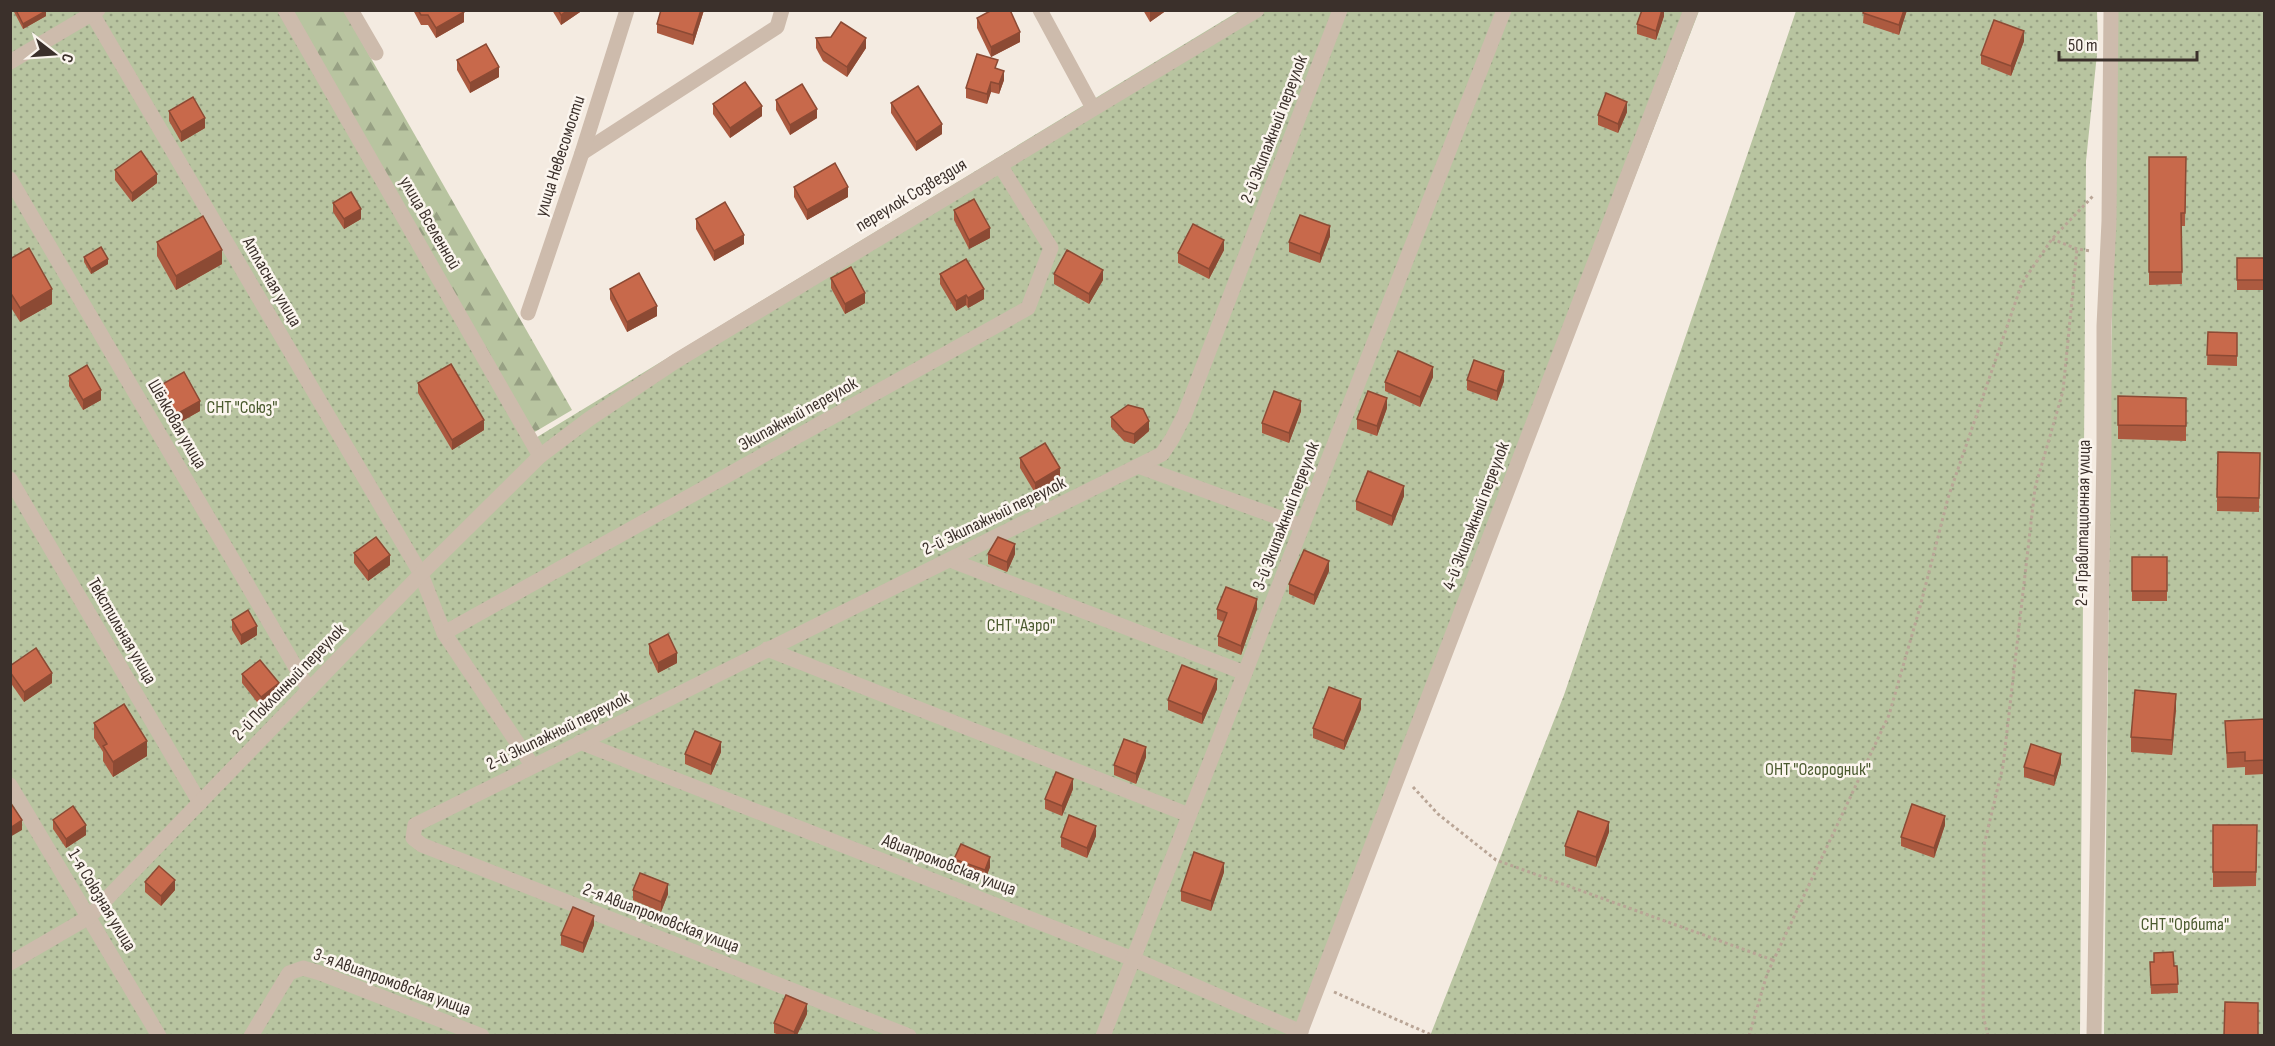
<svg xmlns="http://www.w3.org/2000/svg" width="2275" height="1046" font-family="'Sofia Sans Condensed',sans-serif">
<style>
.grass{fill:url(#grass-dots)}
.forest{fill:url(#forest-firs)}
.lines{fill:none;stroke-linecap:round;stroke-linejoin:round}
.path{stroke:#b9a596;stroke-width:3;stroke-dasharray:3 3;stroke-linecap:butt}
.minor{stroke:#cdbbac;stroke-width:15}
.wall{fill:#ac5a40}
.shaded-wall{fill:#8c4a34}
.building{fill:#c8694b;stroke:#8c4a34;stroke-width:1.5}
.labels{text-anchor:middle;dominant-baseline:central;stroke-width:5;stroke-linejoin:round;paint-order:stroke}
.street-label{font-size:18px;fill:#3b302b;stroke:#fbf5ee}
.park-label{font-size:18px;fill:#4a5a2e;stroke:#fbf5ee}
</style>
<defs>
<pattern id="grass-dots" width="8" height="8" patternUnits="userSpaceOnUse" patternTransform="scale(1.5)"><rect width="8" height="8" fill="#b8c4a0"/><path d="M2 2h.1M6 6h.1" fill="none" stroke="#97a083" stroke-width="1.8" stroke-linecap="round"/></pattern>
<pattern id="forest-firs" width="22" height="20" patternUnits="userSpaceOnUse" patternTransform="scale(1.5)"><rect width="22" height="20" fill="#b8c4a0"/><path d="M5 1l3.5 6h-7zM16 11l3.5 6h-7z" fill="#97a083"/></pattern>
</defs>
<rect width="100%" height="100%" fill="#f4ebe1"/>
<g class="grass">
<path d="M10,11H280L529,442L1239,11H1699L1303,1036L11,1035Z"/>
<path d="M1796,11H2097L2098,44L2086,161L2080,1035L1430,1036L1564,695Z"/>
<path d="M2115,11H2264V1035L2104,1036Z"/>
</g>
<path class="forest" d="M292,11H344L572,410L533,433Z"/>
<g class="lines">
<g class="path">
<path d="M2052,239L2077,249L2091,251"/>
<path d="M1413,787L1438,814L1496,860L1773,960"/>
<path d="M1334,992L1434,1036"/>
<path d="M1749,1036L1767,974L1889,715L1920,607L1948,498L2022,283L2052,239L2093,196"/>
<path d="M1988,1036L1983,1015L1984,845L2003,766L2035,488L2063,391L2077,249"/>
</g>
<g class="minor">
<path d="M90,10L421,574L444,633L532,765"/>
<path d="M285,10L540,456"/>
<path d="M351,10L376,53"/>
<path d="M1040,10L1093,108"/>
<path d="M10,62L98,10"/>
<path d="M582,153L777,27L782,10"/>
<path d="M10,179L309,690"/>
<path d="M528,313L582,153L627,10"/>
<path d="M1138,466L1302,526"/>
<path d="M10,479L200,803"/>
<path d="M950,560L1245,673"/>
<path d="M444,633L1028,308L1051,248L1000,165"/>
<path d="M767,649L1189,815"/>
<path d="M580,742L1133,959L1301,1032"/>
<path d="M10,785L159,1036"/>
<path d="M10,963L89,917L421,574L540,456L589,419L676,361L1257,10"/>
<path d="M251,1036L289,973L303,968L320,973L482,1036"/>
<path d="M909,1036L422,845L413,838L415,825L1162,454L1172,439L1184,416L1340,10"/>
<path d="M1103,1036L1504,10"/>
<path d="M1299,1036L1691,10"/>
<path d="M2094,1036L2104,449V326L2109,221L2111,10"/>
</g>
</g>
<g class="wall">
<path d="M13,10H45L46,16L23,29Z"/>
<path d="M413,10H463L464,22L436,38L428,25H421Z"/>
<path d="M552,10H583L561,25Z"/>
<path d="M661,10H704L693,45L657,33V24Z"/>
<path d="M1143,10H1167L1150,22Z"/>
<path d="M1664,10V16L1656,40L1637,34V24Z"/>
<path d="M1864,10H1907L1899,35L1863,23Z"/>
<path d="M977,18L1020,42L991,57L977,28Z"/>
<path d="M816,38L866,48L847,77L823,61L816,48Z"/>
<path d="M2024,41L2011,76L1981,64V55Z"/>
<path d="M457,60L499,77L470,93L457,70Z"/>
<path d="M998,69L1004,80L999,94L991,92L987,104L966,98V88Z"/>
<path d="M776,100L817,118L790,135L776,110Z"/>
<path d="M891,103L942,134L916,151L891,113Z"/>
<path d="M713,104L762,116L730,138L713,114Z"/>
<path d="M169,111L205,128L181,142L169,121Z"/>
<path d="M1627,112L1618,133L1598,125V115Z"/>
<path d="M2149,157H2186L2185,226H2181L2182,284L2149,285Z"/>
<path d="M115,170L157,183L132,202L115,180Z"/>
<path d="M794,187L848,197L807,220L794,197Z"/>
<path d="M333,203L361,219L344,229L333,212Z"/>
<path d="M954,210L990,238L969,249L954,220Z"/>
<path d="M696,219L744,244L714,261L696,229Z"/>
<path d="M1330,236L1320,263L1289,252V242Z"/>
<path d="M157,242L222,264L176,290L157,256Z"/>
<path d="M1224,250L1209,279L1178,263V253Z"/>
<path d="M84,257L108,264L91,274L84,262Z"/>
<rect x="2237" y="258" width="28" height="32"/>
<path d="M10,259L52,304L20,322L10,306Z"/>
<path d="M940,274L984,299L968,308L966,305L956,311L940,284Z"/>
<path d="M1054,274L1103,280L1089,304L1054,284Z"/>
<path d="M831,278L865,303L845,314L831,288Z"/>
<path d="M610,289L657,316L627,332L610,299Z"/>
<path d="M2208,332L2237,333V366L2207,365Z"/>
<path d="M69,376L101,400L83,410L69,386Z"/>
<path d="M1433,377L1420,407L1385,391V382Z"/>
<path d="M1467,380L1504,381L1497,401L1467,390Z"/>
<path d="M418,383L484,430L452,450L418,393Z"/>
<path d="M159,386L200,411L175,425L159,396Z"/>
<path d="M2118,396L2186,398V441L2118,439Z"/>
<path d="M1387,408L1377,436L1357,429V419Z"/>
<path d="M1301,411L1289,443L1262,433V423Z"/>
<path d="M1111,417L1149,431L1134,444L1124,441L1111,427Z"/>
<path d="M2260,453L2259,512L2217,511V497Z"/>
<path d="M1020,458L1060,477L1035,493L1020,468Z"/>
<path d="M1404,496L1392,526L1356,510V501Z"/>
<path d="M354,553L390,565L368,581L354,563Z"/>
<path d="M988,554H1015L1007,572L988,564Z"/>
<rect x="2132" y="557" width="35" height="44"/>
<path d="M1329,571L1314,605L1289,594V584Z"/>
<path d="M1217,609H1257L1241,655L1218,646V636L1224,622L1217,619Z"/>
<path d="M232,620L257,635L241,645L232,630Z"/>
<path d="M649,644L677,663L658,673L649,654Z"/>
<path d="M10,666L52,683L24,702L10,682Z"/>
<path d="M242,674L279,693L261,707L242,683Z"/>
<path d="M1217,689L1202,724L1168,710V700Z"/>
<path d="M2176,708L2172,755L2131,752V737Z"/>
<path d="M1361,709L1344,750L1313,738V728Z"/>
<path d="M2265,719V774L2245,775V767L2227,768L2225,721Z"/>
<path d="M94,723L147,756L113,777L103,761V752L94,738Z"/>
<path d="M721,752L711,775L685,764V754Z"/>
<path d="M1146,757L1136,784L1114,775V765Z"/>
<path d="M2061,763L2054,786L2024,777V767Z"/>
<path d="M1073,789L1062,816L1045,809V799Z"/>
<path d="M53,820L86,835L66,848L53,829Z"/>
<path d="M1945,825L1934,858L1901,846V837Z"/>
<path d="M2213,825H2257L2256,886L2213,887Z"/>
<path d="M1609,832L1596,867L1565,856V846Z"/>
<path d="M1096,836L1087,858L1061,847V837Z"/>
<path d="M954,859L990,867L985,880L954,869Z"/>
<path d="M1224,872L1211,911L1181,901V891Z"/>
<path d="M145,882L175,890L161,906L145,892Z"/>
<path d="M633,890L668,894L661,912L633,900Z"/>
<path d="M594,925L583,953L561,945V935Z"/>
<path d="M2150,962L2177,966L2178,993L2151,994Z"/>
<path d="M807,1014L797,1035H779L774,1033V1023Z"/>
</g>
<g class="shaded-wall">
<path d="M568,10H583L561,25V15Z"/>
<path d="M701,10H704L693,45V35Z"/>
<path d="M1152,10H1167L1150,22V12Z"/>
<path d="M1662,10H1664V16L1656,40V31Z"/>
<path d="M1904,10H1907L1899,35V25Z"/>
<path d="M46,11V16L23,29V24Z"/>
<path d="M464,12V22L436,38V28Z"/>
<path d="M2024,31V41L2011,76V66Z"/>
<path d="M1020,32V42L991,57V47Z"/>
<path d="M866,38V48L847,77V67Z"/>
<path d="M499,67V77L470,93V83Z"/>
<path d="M1004,71V80L999,94V84Z"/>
<path d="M991,82V92L987,104V94Z"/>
<path d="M1627,102V112L1618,133V124Z"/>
<path d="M762,106V116L730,138V128Z"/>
<path d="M817,109V118L790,135V125Z"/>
<path d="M205,118V128L181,142V132Z"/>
<path d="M942,124V134L916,151V142Z"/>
<path d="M157,174V183L132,202V193Z"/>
<path d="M848,187V197L807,220V210Z"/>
<path d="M361,209V219L344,229V219Z"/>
<path d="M1330,226V236L1320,263V254Z"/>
<path d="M990,228V238L969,249V240Z"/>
<path d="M744,235V244L714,261V251Z"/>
<path d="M1224,240V250L1209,279V269Z"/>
<path d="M222,250V264L176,290V276Z"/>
<path d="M108,259V264L91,274V269Z"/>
<path d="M1103,270V280L1089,304V294Z"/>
<path d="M52,289V304L20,322V308Z"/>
<path d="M984,289V299L968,308V298Z"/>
<path d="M865,293V303L845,314V304Z"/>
<path d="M966,295V305L956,311V301Z"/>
<path d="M657,306V316L627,332V322Z"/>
<path d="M1433,367V377L1420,407V397Z"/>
<path d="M1504,371V381L1497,401V391Z"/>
<path d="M101,390V400L83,410V400Z"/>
<path d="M1387,398V408L1377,436V426Z"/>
<path d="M200,401V411L175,425V415Z"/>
<path d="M1301,401V411L1289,443V433Z"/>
<path d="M484,420V430L452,450V440Z"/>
<path d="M1149,421V431L1134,444V434Z"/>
<path d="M1060,468V477L1035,493V483Z"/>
<path d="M1404,486V496L1392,526V516Z"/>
<path d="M1015,544V554L1007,572V562Z"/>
<path d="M390,555V565L368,581V571Z"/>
<path d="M1329,561V571L1314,605V595Z"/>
<path d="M1257,599V609L1241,655V646Z"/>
<path d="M257,626V635L241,645V635Z"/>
<path d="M677,653V663L658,673V663Z"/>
<path d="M52,673V683L24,702V692Z"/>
<path d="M1217,679V689L1202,724V714Z"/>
<path d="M279,683V693L261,707V697Z"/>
<path d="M2176,694V708L2172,755V740Z"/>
<path d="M1361,699V709L1344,750V741Z"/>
<path d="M147,741V756L113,777V762Z"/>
<path d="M721,742V752L711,775V765Z"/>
<path d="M1146,747V757L1136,784V774Z"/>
<path d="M2061,754V763L2054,786V776Z"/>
<path d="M1073,779V789L1062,816V806Z"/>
<path d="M1945,816V825L1934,858V848Z"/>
<path d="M22,820V830L10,837V828Z"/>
<path d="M1609,822V832L1596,867V857Z"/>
<path d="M86,825V835L66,848V839Z"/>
<path d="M1096,826V836L1087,858V848Z"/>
<path d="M990,857V867L985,880V870Z"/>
<path d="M1224,863V872L1211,911V901Z"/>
<path d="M175,880V890L161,906V896Z"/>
<path d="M668,884V894L661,912V902Z"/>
<path d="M594,916V925L583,953V943Z"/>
<path d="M807,1004V1014L797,1035H794V1032Z"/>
</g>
<g class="building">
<path d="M16,10H45L46,11L23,24Z"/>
<path d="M418,10H463L464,12L436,28L428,15H421Z"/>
<path d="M558,10H568L561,15Z"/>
<path d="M661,10H701L693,35L657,24Z"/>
<path d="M992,10H1010L1020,32L991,47L977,18Z"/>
<path d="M1642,10H1662L1656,31L1637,24Z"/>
<path d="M1864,10H1904L1899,25L1863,13Z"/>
<path d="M1994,20L2024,31L2011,66L1981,55Z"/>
<path d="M841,22L866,38L847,67L823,51L816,38L831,37Z"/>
<path d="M486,44L499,67L470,83L457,60Z"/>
<path d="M977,54L998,60L995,68L1004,71L999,84L991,82L987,94L966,88Z"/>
<path d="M745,82L762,106L730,128L713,104Z"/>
<path d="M802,84L817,109L790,125L776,100Z"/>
<path d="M918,86L942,124L916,142L891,103Z"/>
<path d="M1606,93L1627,102L1618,124L1598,115Z"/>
<path d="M193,97L205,118L181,132L169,111Z"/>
<path d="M141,151L157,174L132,193L115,170Z"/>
<path d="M2149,157H2186L2185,213H2181L2182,272H2149Z"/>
<path d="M835,163L848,187L807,210L794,187Z"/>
<path d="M351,192L361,209L344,219L333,203Z"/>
<path d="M974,199L990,228L969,240L954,210Z"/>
<path d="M725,202L744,235L714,251L696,219Z"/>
<path d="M1300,215L1330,226L1320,254L1289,242Z"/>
<path d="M203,216L222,250L176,276L157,242Z"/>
<path d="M1193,224L1224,240L1209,269L1178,253Z"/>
<path d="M101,247L108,259L91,269L84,257Z"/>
<path d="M29,248L52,289L20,308L10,292V259Z"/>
<path d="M1067,250L1103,270L1089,294L1054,274Z"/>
<rect x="2237" y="258" width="28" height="22"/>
<path d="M966,259L984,289L968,298L966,295L956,301L940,274Z"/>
<path d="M851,267L865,293L845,304L831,278Z"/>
<path d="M639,273L657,306L627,322L610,289Z"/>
<path d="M2208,332L2237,333V356L2207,355Z"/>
<path d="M1398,351L1433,367L1420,397L1385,382Z"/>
<path d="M1474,360L1504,371L1497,391L1467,380Z"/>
<path d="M451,364L484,420L452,440L418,383Z"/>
<path d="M87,365L101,390L83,400L69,376Z"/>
<path d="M184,372L200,401L175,415L159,386Z"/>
<path d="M1274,391L1301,401L1289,433L1262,423Z"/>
<path d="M1368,391L1387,398L1377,426L1357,419Z"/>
<path d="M2118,396L2186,398V426L2118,425Z"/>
<path d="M1128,405L1143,409L1149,421L1134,434L1124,431L1111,417Z"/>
<path d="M1045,443L1060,468L1035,483L1020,458Z"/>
<path d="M2218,452L2260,453L2259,498L2217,497Z"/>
<path d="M1368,471L1404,486L1392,516L1356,501Z"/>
<path d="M376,537L390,555L368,571L354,553Z"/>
<path d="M998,537L1015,544L1007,562L988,554Z"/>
<path d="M1304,550L1329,561L1314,595L1289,584Z"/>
<rect x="2132" y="557" width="35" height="34"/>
<path d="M1226,587L1257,599L1241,646L1218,636L1227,613L1217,609Z"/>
<path d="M248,610L257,626L241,635L232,620Z"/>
<path d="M668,634L677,653L658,663L649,644Z"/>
<path d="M36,648L52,673L24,692L10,672V666Z"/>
<path d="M260,660L279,683L261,697L242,674Z"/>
<path d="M1182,665L1217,679L1202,714L1168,700Z"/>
<path d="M1329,687L1361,699L1344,741L1313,728Z"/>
<path d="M2135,690L2176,694L2172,740L2131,737Z"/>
<path d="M124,704L147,741L113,762L103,746L107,744L94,723Z"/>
<path d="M2265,719V760L2245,761V752L2227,753L2225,721Z"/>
<path d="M695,731L721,742L711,765L685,754Z"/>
<path d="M1124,739L1146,747L1136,774L1114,765Z"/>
<path d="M2031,744L2061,754L2054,776L2024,767Z"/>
<path d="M1056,772L1073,779L1062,806L1045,799Z"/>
<path d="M10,802L22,820L10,828Z"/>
<path d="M1912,804L1945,816L1934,848L1901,837Z"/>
<path d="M73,806L86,825L66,839L53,820Z"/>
<path d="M1578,811L1609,822L1596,857L1565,846Z"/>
<path d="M1069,815L1096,826L1087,848L1061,837Z"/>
<path d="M2213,825H2257L2256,872H2213Z"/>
<path d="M961,844L990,857L985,870L954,859Z"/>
<path d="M1194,852L1224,863L1211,901L1181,891Z"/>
<path d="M159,866L175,880L161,896L145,882Z"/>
<path d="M640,873L668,884L661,902L633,890Z"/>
<path d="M573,907L594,916L583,943L561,935Z"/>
<path d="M2173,952L2174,966H2177L2178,984L2151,985L2150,962H2154V953Z"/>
<path d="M786,995L807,1004L794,1032L774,1023Z"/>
<path d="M2225,1002L2258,1003V1035H2224Z"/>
</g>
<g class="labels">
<g class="street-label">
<text transform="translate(1274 129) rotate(-69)">2-й Экипажный переулок</text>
<text transform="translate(560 156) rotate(-72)">улица Невесомости</text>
<text transform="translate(911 195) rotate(-31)">переулок Созвездия</text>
<text transform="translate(430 223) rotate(60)">улица Вселенной</text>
<text transform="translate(272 282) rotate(60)">Атласная улица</text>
<text transform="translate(798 414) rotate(-29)">Экипажный переулок</text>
<text transform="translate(177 424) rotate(60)">Шёлковая улица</text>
<text transform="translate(994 516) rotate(-26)">2-й Экипажный переулок</text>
<text transform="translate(1286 516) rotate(-69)">3-й Экипажный переулок</text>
<text transform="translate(1476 516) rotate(-69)">4-й Экипажный переулок</text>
<text transform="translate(2083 523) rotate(-89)">2-я Гравитационная улица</text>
<text transform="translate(122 631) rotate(60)">Текстильная улица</text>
<text transform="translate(289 682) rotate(-46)">2-й Поклонный переулок</text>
<text transform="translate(558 731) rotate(-26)">2-й Экипажный переулок</text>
<text transform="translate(949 865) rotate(21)">Авиапромовская улица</text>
<text transform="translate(102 900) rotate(59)">1-я Союзная улица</text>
<text transform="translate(661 918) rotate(21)">2-я Авиапромовская улица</text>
<text transform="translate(392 982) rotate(20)">3-я Авиапромовская улица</text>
</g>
<g class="park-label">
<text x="242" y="407">СНТ "Союз"</text>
<text x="1021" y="625">СНТ "Аэро"</text>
<text x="1818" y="769">ОНТ "Огородник"</text>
<text x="2185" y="924">СНТ "Орбита"</text>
</g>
</g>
<rect width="2275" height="1046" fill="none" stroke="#3b302b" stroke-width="24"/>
<g transform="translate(54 54) rotate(107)" stroke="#fbf5ee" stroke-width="4.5" paint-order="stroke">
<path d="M0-4.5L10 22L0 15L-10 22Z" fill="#3b302b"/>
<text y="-9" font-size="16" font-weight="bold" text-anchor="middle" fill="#3b302b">С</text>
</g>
<path d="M2059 51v9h138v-9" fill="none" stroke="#3b302b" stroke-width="3"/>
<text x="2068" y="51" font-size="18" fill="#3b302b" stroke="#fbf5ee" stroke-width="4.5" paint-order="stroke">50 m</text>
</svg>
